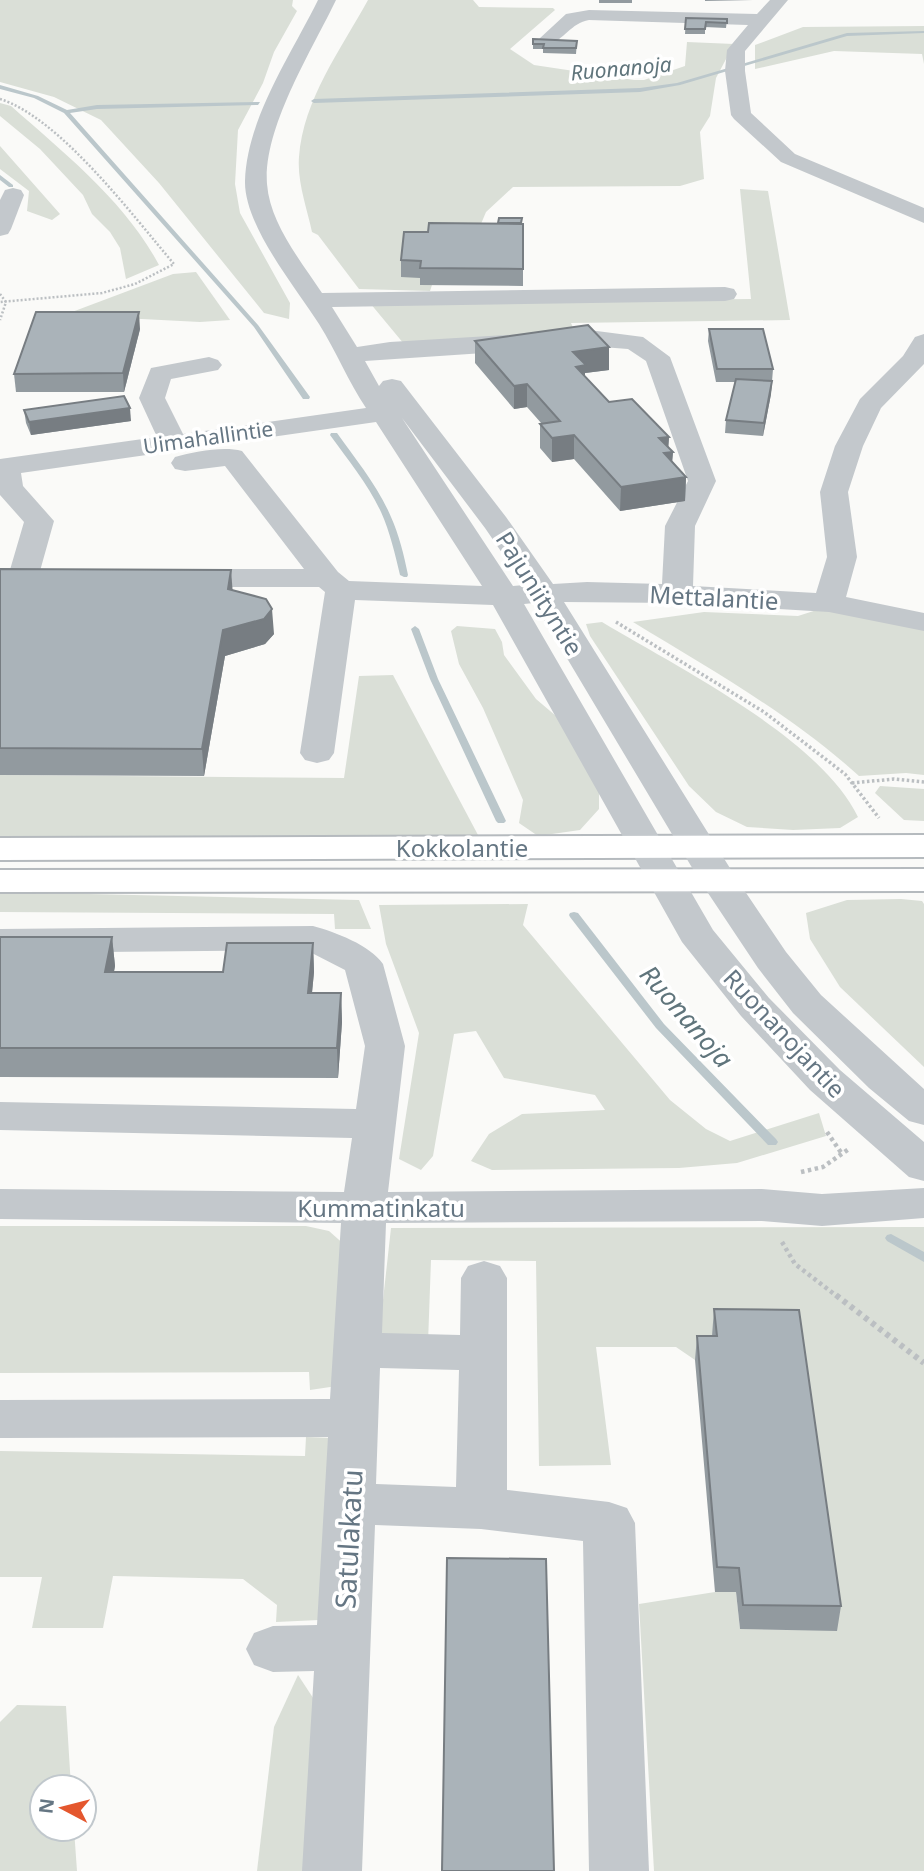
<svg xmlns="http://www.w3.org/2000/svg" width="924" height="1871" font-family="'Noto Sans',sans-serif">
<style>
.green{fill:#dadfd7}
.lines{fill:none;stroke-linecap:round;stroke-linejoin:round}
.stream{fill:#bbc7cb;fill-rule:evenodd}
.major-casing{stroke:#b5babe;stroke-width:4}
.path-far3{stroke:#bbbfc2;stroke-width:2.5;stroke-dasharray:2 2;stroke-linecap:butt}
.path-far2{stroke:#bbbfc2;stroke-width:3.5;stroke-dasharray:2.5 2.5;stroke-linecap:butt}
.path-far1{stroke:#bbbfc2;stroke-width:4.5;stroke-dasharray:3.5 3.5;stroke-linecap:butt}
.path{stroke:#bbbfc2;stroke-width:6;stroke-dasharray:4.5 4.5;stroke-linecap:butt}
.minor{fill:#c3c8cc;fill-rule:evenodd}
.major{fill:#fff;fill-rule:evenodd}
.wall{fill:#929a9f}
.shaded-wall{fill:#777d82}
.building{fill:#aab3b9;stroke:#777d82;stroke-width:2}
.labels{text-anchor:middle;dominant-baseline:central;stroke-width:7;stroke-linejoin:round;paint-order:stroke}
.far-water-label{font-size:21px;font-style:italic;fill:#60757c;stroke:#fff}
.far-street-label{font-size:21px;fill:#657683;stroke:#fff}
.street-label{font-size:24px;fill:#657683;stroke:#fff}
.water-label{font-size:26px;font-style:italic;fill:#60757c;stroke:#fff}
.near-street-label{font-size:28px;fill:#657683;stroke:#fff}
</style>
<rect width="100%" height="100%" fill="#fafaf8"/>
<g class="green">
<path d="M0,0H293L292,6L297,11L274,52L263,83L238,130L235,184L240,213L290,303L289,319L264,313L159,183L101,120L54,97L0,82Z"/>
<path d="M368,0H473L479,7L553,8L555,10L510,49L534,65L634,80H644L685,66L687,42L734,44L716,78L710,116L700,132L704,179L680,186L513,187L486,212L478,231L421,278L420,285H432L430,291L359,289L318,235L312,232C307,208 297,182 299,157C303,100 341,49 368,0Z"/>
<path d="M924,26V64L922,54L834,51L755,69V45L803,27Z"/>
<path d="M0,103L11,106C64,153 125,201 159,265L126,279L120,248L110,232L92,214L83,195L40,149L0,116Z"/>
<path d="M0,146L60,214L52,220L27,211L29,191L0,169Z"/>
<path d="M740,189L768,191L790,320L571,323L575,332L404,344L370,303L751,299Z"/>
<path d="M196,272L230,320L200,322L64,315L173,274Z"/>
<path d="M823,608L924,630V775L906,773L859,776C792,715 710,669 633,622L704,612L798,616Z"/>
<path d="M602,622C677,667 820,738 858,817L840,828L793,830L747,827L716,812L689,786L590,636L586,624Z"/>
<path d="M457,626L495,629L502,642L504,655L536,699L556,716L599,787V809L580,830L538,836L519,823L523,800L483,708L459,664L451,631Z"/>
<path d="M393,675L478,835L0,838V775L344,778L359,676Z"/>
<path d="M880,786L924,789V821L904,820L875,793Z"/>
<path d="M0,892L359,900L371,929H335L334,914L0,912Z"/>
<path d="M901,899L922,901L924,904V1067L840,987L810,939L806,913L847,900Z"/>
<path d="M528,904L523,925L670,1100L706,1129L730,1141L819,1113L826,1136L737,1163L679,1168L492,1170L471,1161L489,1134L522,1114L605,1110L595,1095L504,1078L476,1031L454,1034L433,1156L421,1170L399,1159L419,1033L386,944L379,905Z"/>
<path d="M0,1226H306L329,1231L347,1247L337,1386L310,1390L309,1372L0,1373Z"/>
<path d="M924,1227V1871H654L639,1604L715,1592H736L740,1629L837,1630L712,1333L714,1360H695L676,1347H596L611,1465L539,1466L536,1261L431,1260L428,1343L379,1336L391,1228Z"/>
<path d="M306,1437L333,1438L319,1620L276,1622L277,1605L243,1579L113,1576L103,1628H32L42,1577H0V1451L305,1456Z"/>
<path d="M298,1675L319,1707L305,1871H257L274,1727Z"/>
<path d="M17,1705L66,1706L71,1787H42V1829H74L77,1871H0V1722Z"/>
</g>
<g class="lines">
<g class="stream">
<path d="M924,31V33L847,36L680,85L640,92L314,103L311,101L314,99L640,88L677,83L847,33Z"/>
<path d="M0,85L38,96L67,110L97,105L260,102L258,105L97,109L70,113L258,325L310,397L309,399H303L254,327L64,113L34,98L0,89Z"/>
<path d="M0,175L13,185V187H9L0,180Z"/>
<path d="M331,433H337C356,460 378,486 391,517C399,535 404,555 408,575L407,577H404L400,575C395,554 390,532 381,512C368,484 348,460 330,435Z"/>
<path d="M415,626L419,629L438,679L506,821L504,823H498L496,821L430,679L411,629Z"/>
<path d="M574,912L578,913L664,1024L776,1139L778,1142L776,1145H768L656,1028L570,917L569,915L570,913Z"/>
<path d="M891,1234L924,1252V1262L887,1241L885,1238L887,1235Z"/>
</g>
<g class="major-casing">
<g id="major">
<path d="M924,835V857L0,860V838Z"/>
<path d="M924,869V891L0,892V870Z"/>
</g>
</g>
<g class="path-far3">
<path d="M0,99C60,118 133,216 174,264L135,284L102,293L0,302"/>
<path d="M0,294L6,302L0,320"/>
</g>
<g class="path-far2">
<path d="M616,622L764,712L845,774L879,818"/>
<path d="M852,783L894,779L924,782"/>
</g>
<g class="path-far1">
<path d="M827,1132L842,1154"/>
<path d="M801,1172L823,1167L849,1149"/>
<path d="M782,1242L795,1264L838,1297"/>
</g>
<path class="path" d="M836,1295L924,1363"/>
<g class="minor">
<path d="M318,0H336C312,50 263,128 267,184C270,224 301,261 322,293L725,287L734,289L737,294L734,299L725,301L332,307L357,347L390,342L589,330L643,337L670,357L716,481L695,526L693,586L816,593L827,557L820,492L835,446L860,399L903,356L915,337L924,334V364L881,408L863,446L848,492L857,557L846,597L924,613V631L829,612L677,603L564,602L738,881L786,952L821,995L924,1089V1125L909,1121L869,1088L793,1013L758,968L700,881L534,603L524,604L713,930L769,998L840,1070L924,1142V1181L909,1177L810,1090L741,1016L682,942L493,605L355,600L334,753L329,760L317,763L305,760L300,753L325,592L319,587H181L170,584L166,578L170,572L181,569H304L225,466L185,471L175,469L171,463L175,457C195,452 222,446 242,451L338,572L349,581L482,586L376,422L21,473L23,486L54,521L40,571L75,574L79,580L75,586C55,591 31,591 11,586L7,580L24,522L0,495V459L157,437L139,398L151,368L209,357L218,360L222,365L218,370L171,379L165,398L183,434L366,408C348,381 336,351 319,324C297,289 244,226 245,181C247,118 291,55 318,0ZM589,346L628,349L646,361L688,481L665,526L662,584L587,582L553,584L506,517L401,381L392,379L383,381L379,386L365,361ZM402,418L485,528L524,585L513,586Z"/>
<path d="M770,0H788L745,51V71L751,113L795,154L924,208V223L781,162L734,119L731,115L725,71L727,50L748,25L589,20C571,23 564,40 548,45L539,39L566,14L589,10L757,14Z"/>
<path d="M13,188L21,190L24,195L11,229L8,234L0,236V200L5,190Z"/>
<path d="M313,926C335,932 370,945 383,964L405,1046L388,1192L762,1189L822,1194L924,1188V1218L822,1226L762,1221L386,1223L382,1333L460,1335L461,1278L468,1266L484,1261L500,1266L507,1278V1490L609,1502L627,1508L635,1523L649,1871H589L583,1541L481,1529L375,1525L362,1871H302L314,1671L273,1672L254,1665L246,1649L254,1633L273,1626L317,1625L328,1437L0,1438V1400L330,1399L341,1223L0,1219V1189L344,1192L352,1138L0,1130V1102L356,1109L365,1046L345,970L306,950L0,953V929ZM380,1368L459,1370L456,1487L376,1484Z"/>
</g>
<use href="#major" class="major"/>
</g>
<g class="wall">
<rect x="599" y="0" width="33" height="3"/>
<path d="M705,0H753L705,1Z"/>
<path d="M686,18L727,19L726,28L705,27V34H685Z"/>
<path d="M533,39L577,41L576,54L543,53V49H533Z"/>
<path d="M523,224V286L420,285V278L401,277V260L428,232Z"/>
<path d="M140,329L124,392H16L14,374Z"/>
<path d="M709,329L773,369L771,394L763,436L725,433L726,420L735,382H716L708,341Z"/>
<path d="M475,341L609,370L585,373V377L609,402L669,437L668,447L673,452L672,461L686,477L685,501L620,511L574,459L552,462L540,448V424H542L527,407L514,409L475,363Z"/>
<path d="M24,410L131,421L31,435L26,423Z"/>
<path d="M0,569L232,590L274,634L265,644L225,656L204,776L0,775Z"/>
<path d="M0,937H112L115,966L114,972H223L313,943L314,972L312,993H341L342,1022L338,1078L0,1077Z"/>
<path d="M714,1309L841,1606L837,1631L740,1629L736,1592H715L695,1360L697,1336H712Z"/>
</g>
<g class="shaded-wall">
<path d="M139,312L140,329L124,392L123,373Z"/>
<path d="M609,347V370L585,373V388L575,389L573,352Z"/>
<path d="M772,381L771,394L763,436L764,423Z"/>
<path d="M527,384V407L514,409V386Z"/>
<path d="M130,408L131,421L31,435L29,422Z"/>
<path d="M574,435V459L552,462V438Z"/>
<path d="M669,437L668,453L673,452L671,476L659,438Z"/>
<path d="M686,477L685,501L620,511L621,487Z"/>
<path d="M231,570L233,595L228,589Z"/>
<path d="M272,609L274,634L265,644L225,656L204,776L202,749L223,630Z"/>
<path d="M112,937L115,966L108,1001L105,972Z"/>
<path d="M313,943L314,972L309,1022L308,993Z"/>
<path d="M341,993L342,1022L338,1078L337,1048Z"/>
</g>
<g class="building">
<path d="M686,18L727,19V23L706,22L705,29H685Z"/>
<path d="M533,39L577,41L576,48H543L544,44H533Z"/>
<path d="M499,218H522L521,223H498Z"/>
<path d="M429,223L523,224V269L420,268L421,261L401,260L404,232H428Z"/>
<path d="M36,312H139L123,373L14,374Z"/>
<path d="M588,325L609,347L573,352L586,365L576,367L609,402L632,399L669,437L659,438L673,452L664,453L686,477L621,487L574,435L552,438L540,424L560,421L527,384L514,386L475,341Z"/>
<path d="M709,329H763L773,369H717Z"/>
<path d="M736,379L772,381L764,423L726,420Z"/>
<path d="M124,396L130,408L29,422L24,410Z"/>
<path d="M0,569L231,570L228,589L266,599L272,609L264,619L223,630L202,749L0,748Z"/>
<path d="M0,937H112L105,972H223L227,943H313L308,993H341L337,1048H0Z"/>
<path d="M714,1309L799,1310L841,1606L743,1605L739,1568L717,1567L697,1336H717Z"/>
<path d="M447,1558L546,1559L554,1871H442Z"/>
</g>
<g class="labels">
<g class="far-water-label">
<text transform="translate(621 68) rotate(-5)">Ruonanoja</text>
</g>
<g class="far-street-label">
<text transform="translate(208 437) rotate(-8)">Uimahallintie</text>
</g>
<g class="street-label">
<text transform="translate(540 593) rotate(58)">Pajuniityntie</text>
<text transform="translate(714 597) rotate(3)">Mettalantie</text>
<text x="462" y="847">Kokkolantie</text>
<text transform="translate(785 1033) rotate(47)">Ruonanojantie</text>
<text x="381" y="1207">Kummatinkatu</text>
</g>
<g class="water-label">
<text transform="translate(687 1016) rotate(49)">Ruonanoja</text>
</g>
<g class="near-street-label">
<text transform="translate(348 1539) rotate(-87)">Satulakatu</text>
</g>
</g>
<g transform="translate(63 1808) rotate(277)"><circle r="33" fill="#ffffff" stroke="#c1c8cd" stroke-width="2"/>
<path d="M0-5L12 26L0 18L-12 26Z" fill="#e4572e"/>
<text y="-10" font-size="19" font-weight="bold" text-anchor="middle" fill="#657683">N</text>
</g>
</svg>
